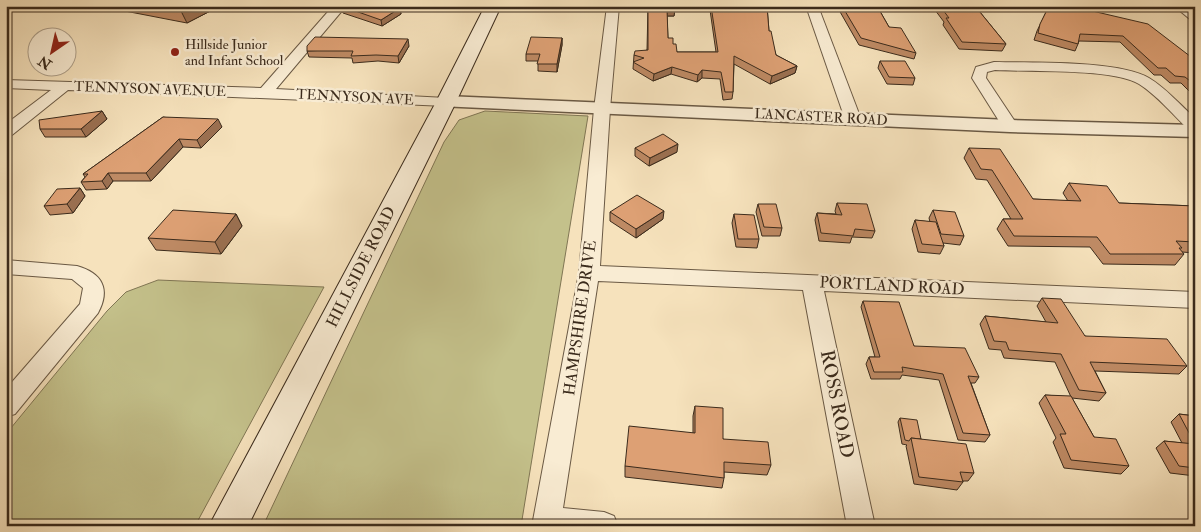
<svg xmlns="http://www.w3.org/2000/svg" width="1201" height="532" font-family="'IM FELL Double Pica',serif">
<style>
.green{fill:#c4c18b;stroke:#807654}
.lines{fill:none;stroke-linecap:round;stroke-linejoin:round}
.minor-casing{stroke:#6a5944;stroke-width:2}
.tertiary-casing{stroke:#6a5944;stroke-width:3}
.secondary-casing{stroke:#3b2b1c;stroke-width:2}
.minor{fill:#f9ecd3;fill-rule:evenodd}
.tertiary{fill:#f9ecd3;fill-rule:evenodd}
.secondary{fill:#f9ecd3;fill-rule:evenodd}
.wall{fill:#be8a64;stroke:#3b2b1c;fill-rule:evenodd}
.shaded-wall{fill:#9b7051;stroke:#3b2b1c}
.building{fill:#dda074;stroke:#3b2b1c}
.poi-dot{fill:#8f2418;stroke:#f9ecd3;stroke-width:2}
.labels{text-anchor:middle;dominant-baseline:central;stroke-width:5;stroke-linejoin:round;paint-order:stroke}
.far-poi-label{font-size:14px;fill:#3b2b1c;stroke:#f9ecd3;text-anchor:start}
.far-street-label{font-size:14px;fill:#3b2b1c;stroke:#f9ecd3}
.street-label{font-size:16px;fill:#3b2b1c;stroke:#f9ecd3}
.near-street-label{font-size:19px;fill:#3b2b1c;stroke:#f9ecd3}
</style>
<rect width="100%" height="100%" fill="#f6e2bc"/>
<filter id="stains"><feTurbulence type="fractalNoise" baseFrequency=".004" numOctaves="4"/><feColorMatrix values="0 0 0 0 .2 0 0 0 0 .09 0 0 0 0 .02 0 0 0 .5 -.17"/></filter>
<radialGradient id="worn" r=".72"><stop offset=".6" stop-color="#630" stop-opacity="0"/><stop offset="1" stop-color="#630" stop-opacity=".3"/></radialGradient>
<g class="green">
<path d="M485,111L588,116L521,526H263L444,142L459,120Z"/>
<path d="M158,280L324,287L195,526H6V434L107,311L126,292Z"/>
</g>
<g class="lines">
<g class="minor-casing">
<g id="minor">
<path d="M333,6H346L276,89L446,98L451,99L453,102L451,105L446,106L68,90L12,135L6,137V124L51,90L6,88V80L261,88Z"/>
<path d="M607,6H619L610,109L600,266L1195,292V308L824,291L875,526H847L803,290L598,281L563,508L604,512L614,516L618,526H532L579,273L594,109Z"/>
<path d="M806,6H818L861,119L858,122H848L845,119Z"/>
<path d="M1174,6H1188L1195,11V21L1191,20Z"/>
<path d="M994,62C1031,63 1119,60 1149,78C1166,88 1180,105 1195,118V132L1189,130C1173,115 1158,96 1139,84C1114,68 1027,72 995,70L987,72L986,78L1018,126L1016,129H1004L972,78L976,67Z"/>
<path d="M6,260L77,266C102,273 111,289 98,313L15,414L6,417V389L80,304L83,288L72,279L6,274Z"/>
</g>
</g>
<g class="tertiary-casing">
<path id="tertiary" d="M446,96L1010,120L1195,125V137L1010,132L439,106L437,102L439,98Z"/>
</g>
<g class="secondary-casing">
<path id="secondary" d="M485,6H501L456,102L248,526H209L436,102Z"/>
</g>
<use href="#minor" class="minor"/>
<use href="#tertiary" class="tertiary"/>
<use href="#secondary" class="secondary"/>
</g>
<g class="wall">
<path d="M99,6H220L187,23Z"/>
<path d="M648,6H767L769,31L776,55L797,66L795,73L770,84L734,64L733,92L732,99L723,100L720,79L702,78L697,82L671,74L653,81L633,69L634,55L647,50ZM675,8L710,10L716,52H677L673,44L668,38L667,16H674Z"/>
<path d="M840,6H877L889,27L916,53L914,59L859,45L839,10Z"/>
<path d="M932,6H975L1006,44L1002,51L959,49L943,25L944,22Z"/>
<path d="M341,7L400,8L401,14L382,26L343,13Z"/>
<path d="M1048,8L1195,60V91H1189L1181,83H1170L1161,75H1154L1120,42L1079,41L1078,44L1075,51L1034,40L1037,31Z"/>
<path d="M562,38V45L557,72L538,71V61H526V54Z"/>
<path d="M409,46L399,63L378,61L353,63L352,58L309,57L307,51Z"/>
<path d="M880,61L915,78L913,85L887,84L878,68Z"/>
<path d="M102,111L107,119L86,137H45L40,129Z"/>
<path d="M163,117L222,127L201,148L183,147L151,181H113L107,189L86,190L81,182L85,177L83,174Z"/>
<path d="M635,148L677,152L649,166L635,156Z"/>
<path d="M969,148L1033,199L1068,201L1063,193L1069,183L1119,203L1195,206V253L1182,252L1184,254L1175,265L1103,264L1090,247L1008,246L997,229L1003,219H1011L987,180L976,179L964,158Z"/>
<path d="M80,188L85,196L73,213L50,215L44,206Z"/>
<path d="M837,203L875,231L872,238L852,237L850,243L819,241L815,220L817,213L836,214L835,211Z"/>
<path d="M758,204L782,228L780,236H762L756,212Z"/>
<path d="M933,210L964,236L960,245L943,243L944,246L940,254L918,252L912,229L915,220L930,222L929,218Z"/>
<path d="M610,212L663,219L636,238L610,221Z"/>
<path d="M236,214L242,226L221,254L156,250L148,238Z"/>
<path d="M734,214L759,239L757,248L736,247L732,223Z"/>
<path d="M1042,298L1085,336L1187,366L1179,374L1095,371L1106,393L1099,401L1072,398L1094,437L1129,466L1121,474L1064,468L1053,442L1056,438L1039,403L1045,395L1071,397L1055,362L1004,358L1001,350L989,349L980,324L985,316L1046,322L1037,306Z"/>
<path d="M863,301L914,346L979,377L975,383H971L990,435L985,442L958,440L939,380L902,375L900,379H871L866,364L869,357H875L861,307Z"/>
<path d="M695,406L723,439L771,465L767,475L724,472V478L722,488L625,477V466L693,433V416Z"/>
<path d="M1179,414L1195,416V476L1170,473L1156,448L1164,441L1182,443L1171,422Z"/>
<path d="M900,418L921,439L974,473L968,481H963V482L957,490L914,484L906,446L907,445L902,444L898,422Z"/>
</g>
<g class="shaded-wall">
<path d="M190,6H220L187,23L181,11Z"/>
<path d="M400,8L401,14L382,26L381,20Z"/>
<path d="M667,9H675L674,16H667Z"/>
<path d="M562,38V45L557,72V64Z"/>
<path d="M408,39L409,46L399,63L398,56Z"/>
<path d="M797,66L795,73L770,84L772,76Z"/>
<path d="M672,67L671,74L653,81L654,74Z"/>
<path d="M702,70V78L697,82L698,75Z"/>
<path d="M102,111L107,119L86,137L81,129Z"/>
<path d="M218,119L222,127L201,148L197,140Z"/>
<path d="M179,139L183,147L151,181L146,173Z"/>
<path d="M678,144L677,152L649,166L650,158Z"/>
<path d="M108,173L113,181L107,189L102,181Z"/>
<path d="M80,188L85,196L73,213L67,204Z"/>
<path d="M664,211L663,219L636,238V229Z"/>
<path d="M236,214L242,226L221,254L215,242Z"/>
</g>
<g class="building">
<path d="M158,6H190L181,11Z"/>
<path d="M341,6H394L400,8L381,20Z"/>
<path d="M648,6H675V9H667L668,38H673V44H676L677,52H718L711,6H767L769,31H771L776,55L797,66L772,76L734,56L733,92H725L721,72L702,70L698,75L672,67L654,74L633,62L644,58L634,55L635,51L648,50Z"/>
<path d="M842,6H877L889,27L901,28L916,53L861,38Z"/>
<path d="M940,6H975L1006,44L962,42L946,18H949Z"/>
<path d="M1048,8L1088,10L1148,24L1195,60V84H1194L1185,77L1175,76L1166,68H1158L1123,36L1080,34L1078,44L1038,33L1040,24Z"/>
<path d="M315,37L408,39L398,56L376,55L351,56L353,51H307V46Z"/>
<path d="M531,37L562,38L557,64H537L540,54H526Z"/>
<path d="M880,61H905L915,78L889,77Z"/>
<path d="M102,111L81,129H40L39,120Z"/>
<path d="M163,117L218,119L197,140L179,139L146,173H108L102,181L81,182L88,174H83Z"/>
<path d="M663,134L678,144L650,158L635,148Z"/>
<path d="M969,148L1000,149L1033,199L1081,201L1069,183L1107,186L1119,203L1195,206V242L1176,241L1182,248H1179L1184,254H1110L1097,237L1014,236L1003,219H1023L992,170L981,169Z"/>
<path d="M80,188L67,204L44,206L57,189Z"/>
<path d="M637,195L664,211L636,229L610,212Z"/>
<path d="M837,203L867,204L875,231L855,229L853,236L821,233L817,213L842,215Z"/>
<path d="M758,204H776L782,228L764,227Z"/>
<path d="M173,210L236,214L215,242L148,238Z"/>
<path d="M933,210L955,212L964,236L941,234Z"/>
<path d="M734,214L754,215L759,239H738Z"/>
<path d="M915,220L936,222L944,246L922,244Z"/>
<path d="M1042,298L1061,299L1085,336L1167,339L1187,366L1090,362L1106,393L1079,390L1061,354L1009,350L1006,342L994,341L985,316L1058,323Z"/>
<path d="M863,301L899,302L914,346L965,348L979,377L968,376L990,435L963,433L943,374L902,367L903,372H874L869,357H880Z"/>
<path d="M1045,395L1071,396L1094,437L1116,439L1129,466L1071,460L1060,434H1066Z"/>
<path d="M695,406L723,408V439L768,442L771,465L724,462V478L625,466L629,426L695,433Z"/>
<path d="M1179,414L1195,416V444Z"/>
<path d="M900,418L917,420L921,439L911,438L909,441L905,440Z"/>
<path d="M911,438L966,444L974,473L960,472L963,482L919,477Z"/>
<path d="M1164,441L1195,444V468L1179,466Z"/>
</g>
<circle class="poi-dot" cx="175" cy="52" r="5"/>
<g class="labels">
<g class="far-poi-label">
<text x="185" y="44">Hillside Junior<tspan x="185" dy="16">and Infant School</tspan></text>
</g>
<g class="far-street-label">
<text transform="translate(150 89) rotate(2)">TENNYSON AVENUE</text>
<text transform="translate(355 97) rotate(3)">TENNYSON AVE</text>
<text transform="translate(821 117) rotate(3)">LANCASTER ROAD</text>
</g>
<g class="street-label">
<text transform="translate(361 267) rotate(-63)">HILLSIDE ROAD</text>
<text transform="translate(892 286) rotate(3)">PORTLAND ROAD</text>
<text transform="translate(580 318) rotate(-82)">HAMPSHIRE DRIVE</text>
</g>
<g class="near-street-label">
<text transform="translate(837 404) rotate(79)">ROSS ROAD</text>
</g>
</g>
<rect width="1201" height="532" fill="none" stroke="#f6e2bc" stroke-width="25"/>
<rect x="8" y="8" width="1186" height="517" fill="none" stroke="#3b2b1c" stroke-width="2.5"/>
<rect x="12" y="12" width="1176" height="507" fill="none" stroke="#3b2b1c"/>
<g transform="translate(52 52) rotate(214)"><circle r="24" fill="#f9ecd3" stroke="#ad9f8a"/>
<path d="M0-4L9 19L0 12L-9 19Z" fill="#8f2418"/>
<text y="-8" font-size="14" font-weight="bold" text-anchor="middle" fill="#3b2b1c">N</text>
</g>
<rect width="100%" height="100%" filter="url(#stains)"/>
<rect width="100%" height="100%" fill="url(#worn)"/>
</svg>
